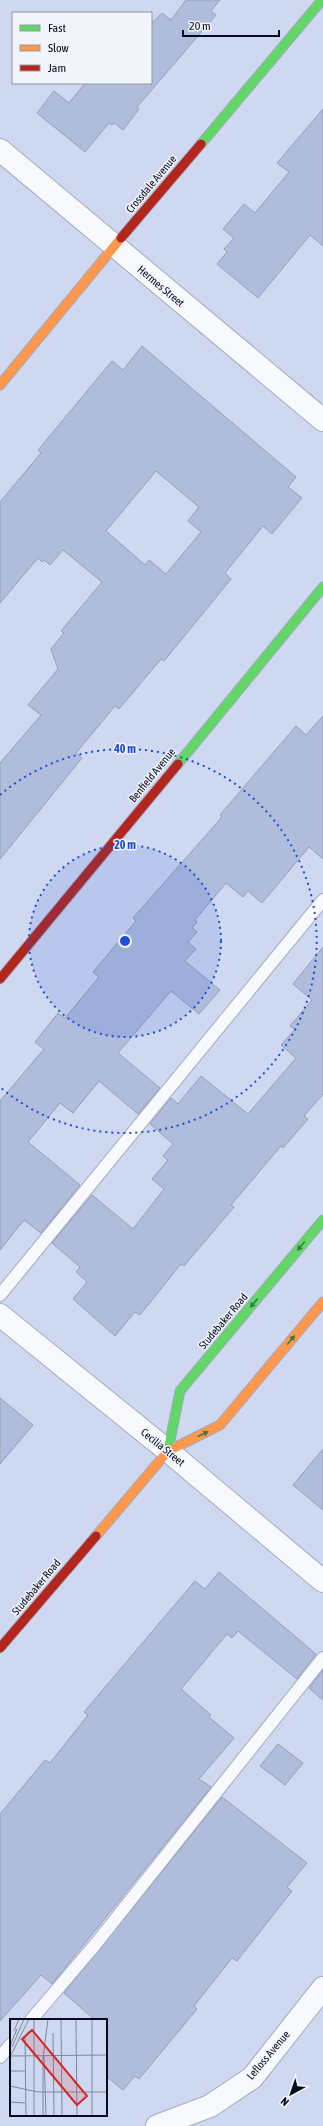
<svg xmlns="http://www.w3.org/2000/svg" width="323" height="2126" font-family="'Asap Condensed',sans-serif">
<style>
.building{fill:#b0bcdc;stroke:#969fb3;fill-rule:evenodd}
.lines{fill:none;stroke-linecap:round;stroke-linejoin:round}
.lane-casing{stroke:#a3abc0;stroke-width:14}
.street-casing{stroke:#a3abc0;stroke-width:24}
.fast-casing{stroke:#a3abc0;stroke-width:11}
.slow-casing{stroke:#a3abc0;stroke-width:11}
.jam-casing{stroke:#a3abc0;stroke-width:11}
.lane{stroke:#f8f9fd;stroke-width:12}
.street{stroke:#f8f9fd;stroke-width:22}
.fast{stroke:#63d668;stroke-width:9}
.slow{stroke:#ff974d;stroke-width:9}
.jam{stroke:#b3261e;stroke-width:9}
.oneway{fill:#397b46}
.ring{fill:none;stroke:#1d4ed8;stroke-width:2;stroke-dasharray:2 4}
.labels{text-anchor:middle;dominant-baseline:central;stroke-width:3;stroke-linejoin:round;paint-order:stroke}
.street-label{font-size:11px;fill:#050b1d;stroke:#f1f4fa}
.inset-road{fill:none;stroke:#7e879c;stroke-width:1}
.view{fill:#d62828;fill-opacity:0.15;stroke:#d62828;stroke-width:2}
.inset-edge{fill:none;stroke:#050b1d;stroke-width:2}
.centre{fill:#1d4ed8;stroke:#f1f4fa;stroke-width:2}
.ring-label{font-size:12px;text-anchor:middle;font-weight:bold;fill:#1d4ed8;stroke:#f1f4fa;stroke-width:3;stroke-linejoin:round;paint-order:stroke}
</style>
<rect width="100%" height="100%" fill="#ced9f1"/>
<g class="building">
<path d="M186,0H220L211,11L216,15L137,107L139,109L123,130L114,123L112,125L109,123L85,152L37,113L54,91L69,103L85,83H151V24L162,13L171,20Z"/>
<path d="M323,109V246L310,235L258,298L217,264L227,252L224,249L234,238L223,229L244,204L255,213L289,172L277,163Z"/>
<path d="M142,346L296,477L288,487L302,498L272,534L263,526L225,573L231,579L164,661L161,659L119,709L115,706L76,753L82,758L0,859V763L41,715L28,705L58,669L51,649L64,633L61,631L102,582L63,550L50,565L44,560L42,562L38,558L0,603V502L41,453L38,450L112,361L123,370ZM156,471L199,507L188,521L201,532L166,574L149,560L145,565L106,531Z"/>
<path d="M323,716V859L309,847L262,903L248,891L243,897L226,883L195,920L197,922L192,928L197,932L188,942L196,949L185,961L220,990L199,1014L171,991L118,1053L160,1088L138,1114L99,1081L73,1113L60,1103L28,1142L80,1185L41,1233L24,1220L0,1250V1101L44,1049L35,1042L58,1013L65,1018L99,977L93,972L136,921L133,918L222,817L220,815L296,726L306,735Z"/>
<path d="M323,947V1094L304,1116L308,1119L283,1148L281,1146L231,1205L234,1207L184,1266L181,1264L140,1315L135,1312L115,1336L73,1299L87,1282L76,1272L80,1267L52,1243L92,1195L133,1229L164,1189L152,1179L168,1160L163,1156L173,1144L150,1124L171,1098L178,1104L201,1076L248,1114L296,1058L281,1045L295,1029L290,1026L312,1000L293,984Z"/>
<path d="M0,1398L33,1425L0,1464Z"/>
<path d="M323,1449V1510L293,1485Z"/>
<path d="M219,1572L316,1654L297,1679L238,1631L232,1638L227,1634L181,1689L211,1715L209,1717L234,1738L199,1779L211,1787L52,1984L41,1975L0,2021V1814L45,1760L50,1763L88,1715L84,1712L195,1581L205,1589Z"/>
<path d="M323,1670V1700L309,1688Z"/>
<path d="M278,1744L303,1763L285,1785L260,1766Z"/>
<path d="M222,1797L307,1863L287,1887L292,1891L237,1961L232,1958L194,2006L197,2009L139,2079L135,2076L123,2090L106,2076V2020H95L64,1993Z"/>
</g>
<g class="lines">
<g class="lane-casing">
<g id="lane">
<path d="M0,1295L323,900"/>
<path d="M31,2020L94,1946L323,1658"/>
<path d="M0,2057L11,2044"/>
</g>
</g>
<g class="street-casing">
<g id="street">
<path d="M0,150L323,420"/>
<path d="M0,1315L168,1451L323,1581"/>
<path d="M157,2126L210,2106L252,2078L323,1988"/>
</g>
</g>
<g class="fast-casing">
<g id="fast">
<path d="M201,144L322,0"/>
<path d="M178,764L323,587"/>
<path d="M168,1451L180,1391L323,1220"/>
</g>
</g>
<g class="slow-casing">
<g id="slow">
<path d="M0,385L121,238"/>
<path d="M96,1536L168,1451L220,1425L323,1302"/>
</g>
</g>
<g class="jam-casing">
<g id="jam">
<path d="M121,238L201,144"/>
<path d="M0,979L178,764"/>
<path d="M0,1648L96,1536"/>
</g>
</g>
<use href="#lane" class="lane"/>
<use href="#street" class="street"/>
<use href="#fast" class="fast"/>
<use href="#slow" class="slow"/>
<use href="#jam" class="jam"/>
</g>
<defs><path id="oneway-solid" d="M-6-.8H1V-3.2L6.5 0L1 3.2V.8H-6Z"/></defs>
<g class="oneway">
<use href="#oneway-solid" transform="translate(301 1246) rotate(130)"/>
<use href="#oneway-solid" transform="translate(254 1303) rotate(130)"/>
<use href="#oneway-solid" transform="translate(291 1340) rotate(-50)"/>
<use href="#oneway-solid" transform="translate(203 1434) rotate(-26)"/>
</g>
<circle cx="125" cy="941" r="96" fill="#1d4ed8" fill-opacity=".12"/>
<g class="ring">
<circle cx="125" cy="941" r="96"/>
<path d="M0 795A192 192 0 1 1 0 1087"/>
</g>
<g class="labels">
<g class="street-label">
<text transform="translate(151 184) rotate(-50)">Crossdale Avenue</text>
<text transform="translate(161 286) rotate(40)">Hermes Street</text>
<text transform="translate(152 775) rotate(-51)">Benfield Avenue</text>
<text transform="translate(223 1321) rotate(-50)">Studebaker Road</text>
<text transform="translate(163 1447) rotate(39)">Cecilia Street</text>
<text transform="translate(36 1587) rotate(-50)">Studebaker Road</text>
<text transform="translate(268 2055) rotate(-50)">Lefloss Avenue</text>
</g>
</g>
<g transform="translate(10 2019)">
<rect width="97" height="97" fill="#ced9f1"/>
<path class="inset-road" d="M51,0L52,97M66,0L67,97M82,0V97M24,1V97M4,12L9,0M43,14L44,97M0,27L7,10M2,28L14,0M1,37L97,36M34,37L36,97M0,38L19,0M0,52H16M0,67L28,73H97M0,83L15,84M16,97L15,19L18,13L24,11M33,97V39L38,0"/>
<path class="view" d="M22,11L77,77L67,86L12,20Z"/>
<rect width="97" height="97" class="inset-edge"/>
</g>
<circle cx="125" cy="941" r="6" class="centre"/>
<g class="ring-label">
<text x="125" y="753">40 m</text>
<text x="125" y="849">20 m</text>
</g>
<rect x="12" y="12" width="140" height="72" fill="#f1f4fa" stroke="#9397a2"/>
<rect x="20" y="25" width="20" height="6" fill="#63d668" stroke="#9397a2"/>
<text x="48" y="32" font-size="12" fill="#050b1d">Fast</text>
<rect x="20" y="45" width="20" height="6" fill="#ff974d" stroke="#9397a2"/>
<text x="48" y="52" font-size="12" fill="#050b1d">Slow</text>
<rect x="20" y="65" width="20" height="6" fill="#b3261e" stroke="#9397a2"/>
<text x="48" y="72" font-size="12" fill="#050b1d">Jam</text>
<g transform="translate(291 2094) rotate(220)" stroke="#f1f4fa" stroke-width="3" paint-order="stroke">
<path d="M0-3L7 15L0 10L-7 15Z" fill="#050b1d"/>
<text y="-6" font-size="11" font-weight="bold" text-anchor="middle" fill="#050b1d">N</text>
</g>
<path d="M183 30v6h96v-6" fill="none" stroke="#050b1d" stroke-width="2"/>
<text x="189" y="30" font-size="12" fill="#050b1d" stroke="#f1f4fa" stroke-width="3" paint-order="stroke">20 m</text>
</svg>
